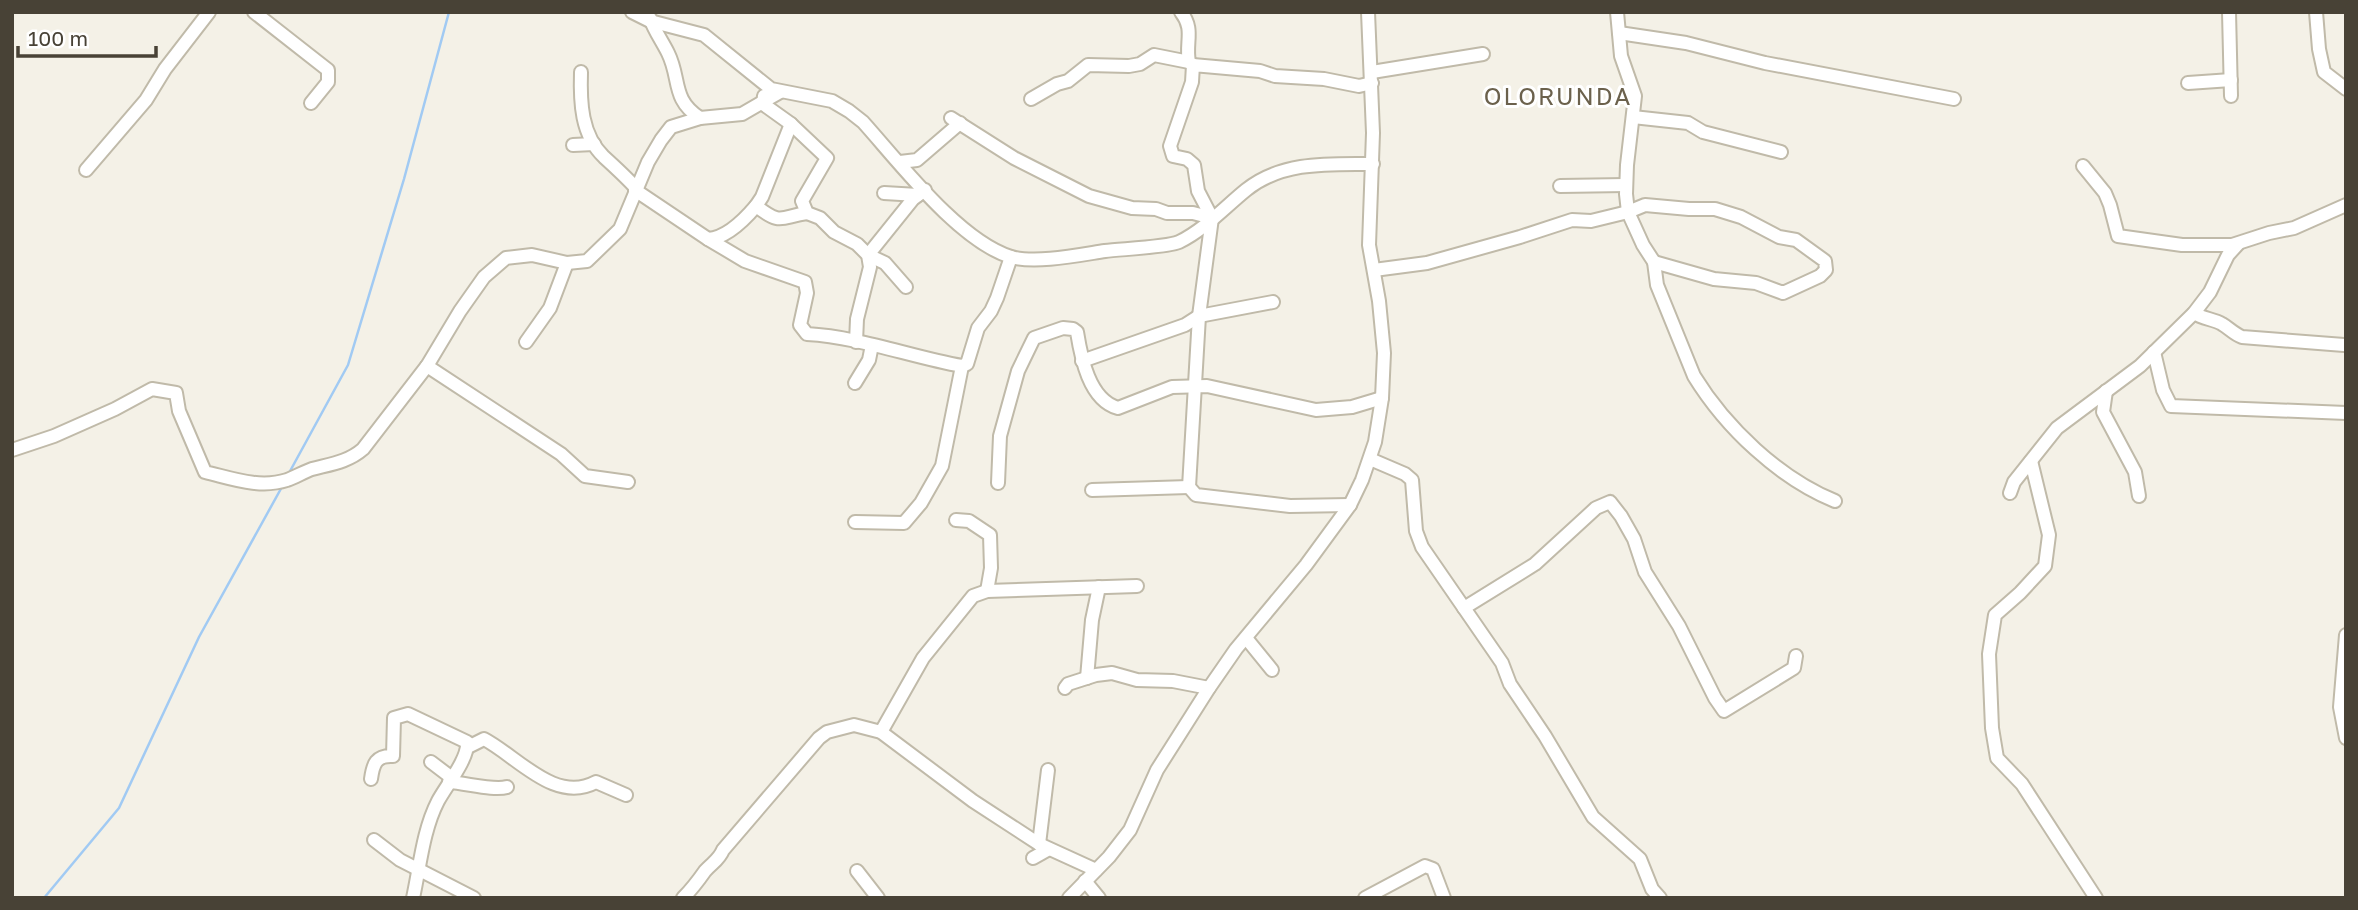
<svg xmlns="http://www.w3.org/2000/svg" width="2358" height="910" font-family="'Golos Text',sans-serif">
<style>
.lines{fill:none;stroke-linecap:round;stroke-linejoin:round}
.stream{stroke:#a1caf3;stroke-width:2.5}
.minor-casing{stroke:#c0baa9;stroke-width:16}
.minor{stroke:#fff;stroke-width:12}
.labels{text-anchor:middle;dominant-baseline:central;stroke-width:6;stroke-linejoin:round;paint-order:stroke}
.quarter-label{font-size:24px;letter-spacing:2px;fill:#6b614c;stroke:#fff}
</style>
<rect width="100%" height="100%" fill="#f4f1e7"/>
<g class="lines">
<g class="stream">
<path d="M289,473L348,365L404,179L449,12"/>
<path d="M44,898L119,808L199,637L283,485"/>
</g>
<g class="minor-casing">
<g id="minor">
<path d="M254,12L328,70V82L311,103"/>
<path d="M632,12L650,21L704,35L771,89L832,101L849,111L863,122C899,162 959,241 1011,257C1036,264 1079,255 1105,251C1121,249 1168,247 1179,242C1204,230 1225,207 1246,190C1282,161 1329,164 1373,164"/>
<path d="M1181,12C1195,30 1185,42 1189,62L1193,65"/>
<path d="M1617,12L1621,56L1635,96L1627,165L1626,194L1628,212L1643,245L1654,262L1657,285L1694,376C1726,428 1779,478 1835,501"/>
<path d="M2229,12L2231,96"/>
<path d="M2316,12L2319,49L2324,72L2346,89"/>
<path d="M650,18C654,30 662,41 668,53C681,79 671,99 700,118"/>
<path d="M1619,33L1686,43L1765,63L1954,99"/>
<path d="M581,72C580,102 581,135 604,157C615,167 626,177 636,188"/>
<path d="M1372,72L1483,54"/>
<path d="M2188,83L2231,80"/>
<path d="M764,96L763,104L791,124L827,158L802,201L807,213L820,218L834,232L857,244L868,255L870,267L857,319L856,342"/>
<path d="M1031,99L1057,84L1068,81L1088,65L1129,66L1140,64L1154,55L1189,62"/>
<path d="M1633,117L1688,123L1703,132L1781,152"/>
<path d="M951,118L1014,158L1089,196L1132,208L1156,209L1167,213H1193L1212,218"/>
<path d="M791,124L762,197L756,206C782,226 780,217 807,213"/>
<path d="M573,145L594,144"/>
<path d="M900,162L917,160L960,123"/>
<path d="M2083,166L2105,193L2110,205L2118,236L2182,245H2232L2269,233L2294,228L2346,205"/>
<path d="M86,170L146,100L165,69L209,12"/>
<path d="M1560,186L1626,185"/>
<path d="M635,190L708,239L745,261L805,282L807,293L800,325L807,334C860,337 911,357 962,366L967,364L978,328L991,311L997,298L1011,257"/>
<path d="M884,193L918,195"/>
<path d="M708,239C726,238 745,219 756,206"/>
<path d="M1374,270L1427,263L1520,237L1572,220L1591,221L1628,212L1645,205L1689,209H1715L1741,217L1779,237L1796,240L1825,261L1826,270L1820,276L1783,293L1756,283L1714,279L1654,262"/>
<path d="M906,287L885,263L868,255L913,199L925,190"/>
<path d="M2194,313C2203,319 2214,319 2222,324C2229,328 2234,334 2242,337L2344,345"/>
<path d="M526,342L550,308L567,263"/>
<path d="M2154,352L2163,390L2171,406L2346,413"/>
<path d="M1082,361L1185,325L1199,316L1273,302"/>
<path d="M427,366L561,454L585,476L628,482"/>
<path d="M855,383L869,360L872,345"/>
<path d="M2106,391L2103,412L2135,472L2139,496"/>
<path d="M12,450L54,436L115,409L152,389L176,393L179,411L205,472C231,478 259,489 287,480C295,477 304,472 312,469C331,464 348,462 363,449L427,366L460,311L484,277L506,258L532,255L567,263L587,261L620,229L648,162L661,140L671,127L700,118L742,114L780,92"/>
<path d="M1370,459L1405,474L1412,480L1416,531L1422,547L1502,663L1510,684L1545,736L1593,817L1640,859L1652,889L1660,898"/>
<path d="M2031,461L2049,535L2045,566L2020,593L1995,615L1989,654L1992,728L1997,758L2022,784L2096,898"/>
<path d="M998,483L1000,436L1018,371L1034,338L1063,328L1073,329L1077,332C1081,357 1089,400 1118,408L1172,387L1207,386L1316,410L1352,407L1382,398"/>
<path d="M1092,490L1189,487"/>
<path d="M2010,493L2014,482L2057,428L2140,366L2194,313L2210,292L2228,255L2238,244"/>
<path d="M1350,505L1290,506L1196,495L1189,487L1199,316L1212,218L1198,191L1194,165L1187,159L1173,156L1170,146L1192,82L1193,65L1260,71L1275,76L1324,79L1359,86L1372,83"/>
<path d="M956,520L969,521L990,535L991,568L987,591"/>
<path d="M855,522L904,523L921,503L942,466L962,366"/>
<path d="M1464,608L1535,564L1596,508L1610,502L1621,516L1634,539L1645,572L1679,626L1715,698L1724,711L1794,668L1796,656"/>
<path d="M2346,635L2340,707L2346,738"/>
<path d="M1246,638L1272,670"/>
<path d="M1087,678L1092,620L1099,587"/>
<path d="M1065,688L1068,684L1096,675L1112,673L1137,680L1173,681L1209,688"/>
<path d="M881,732L923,658L973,596L987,591L1137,586"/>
<path d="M468,747L484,739C518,757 555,804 596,782L626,795"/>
<path d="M431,762L452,778"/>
<path d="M371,779C373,764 376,755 393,756L394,718L408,714L467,742C469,758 446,786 438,801C423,830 420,866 413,898"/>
<path d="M449,782C466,783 494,791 507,787"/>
<path d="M374,840L400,860L474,898"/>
<path d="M1039,844L1048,770"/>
<path d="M1033,858L1049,849"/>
<path d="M857,871L878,898"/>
<path d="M1085,881L1099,898"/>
<path d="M683,898C692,889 698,881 705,871C712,863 719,860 723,850L819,738L827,732L854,725L881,732L973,801L1039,844L1096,870"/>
<path d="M1069,898L1109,857L1130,830L1157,770L1209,688L1236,649L1306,565L1350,505L1362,480L1375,442L1382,398L1384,353L1379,301L1369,245L1373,133L1368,12"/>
<path d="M1365,898L1425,866L1433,869L1444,898"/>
</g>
</g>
<use href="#minor" class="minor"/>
</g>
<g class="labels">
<g class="quarter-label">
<text x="1558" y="95">OLORUNDA</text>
</g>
</g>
<rect width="2358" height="910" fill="none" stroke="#484236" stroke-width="28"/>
<path d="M18 46v10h138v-10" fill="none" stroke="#484236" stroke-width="3.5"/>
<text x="28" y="46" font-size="21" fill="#484236" stroke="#ffffff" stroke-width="5" paint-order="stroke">100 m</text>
</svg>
